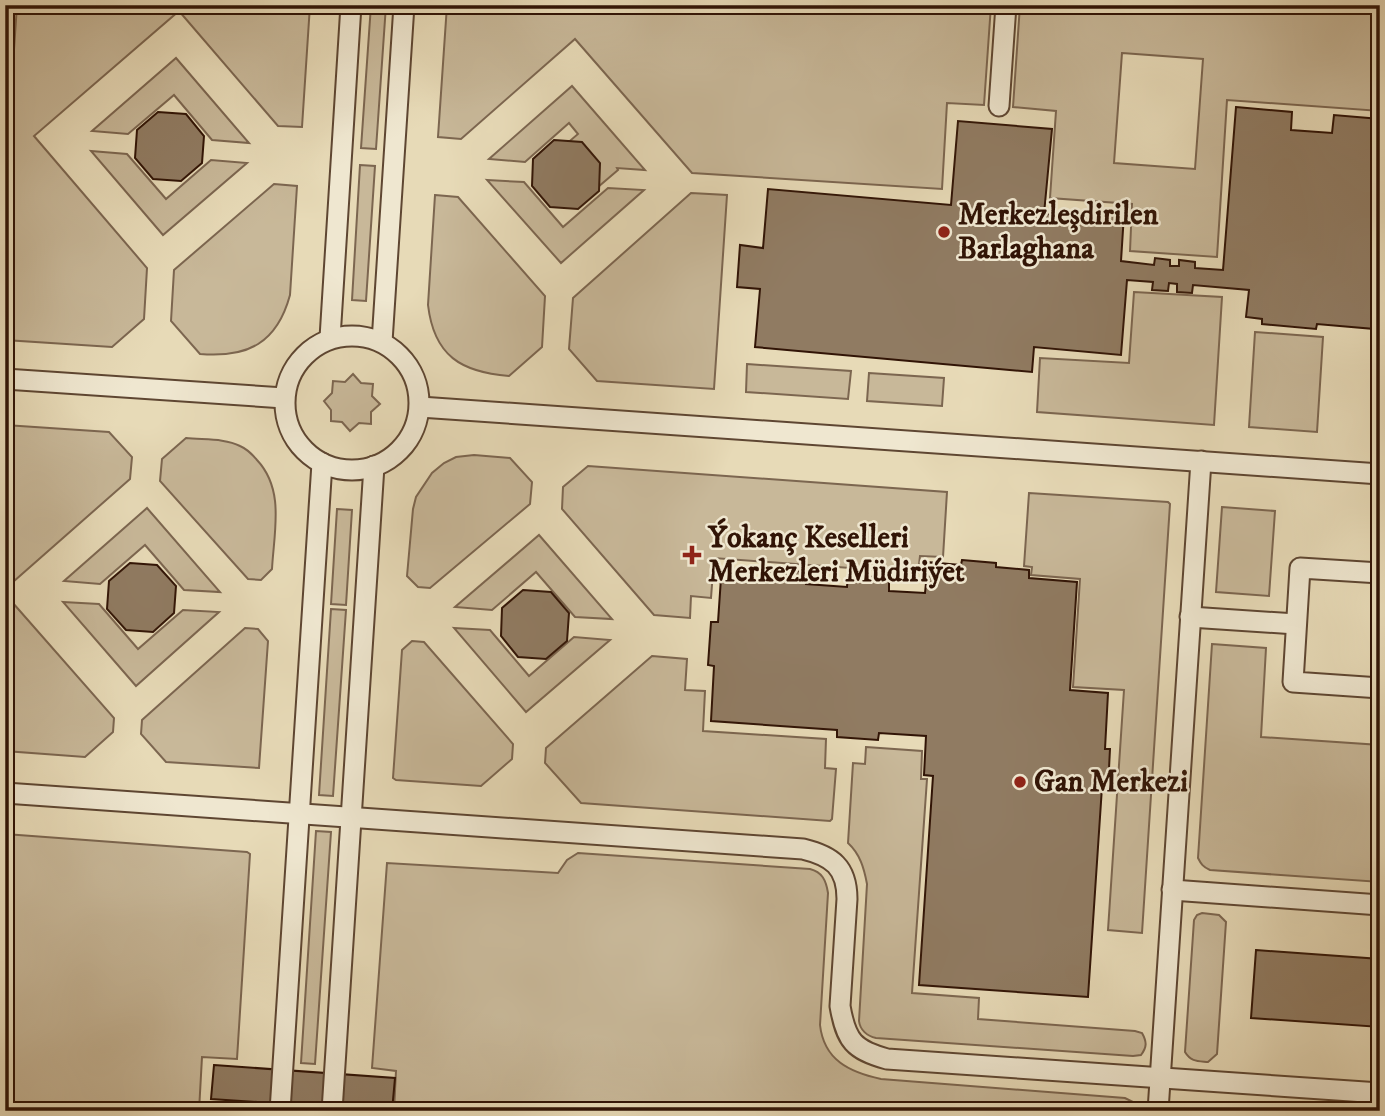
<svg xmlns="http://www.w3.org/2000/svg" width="1385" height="1116" font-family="'IM FELL DW Pica',serif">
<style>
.green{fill:#c8b899;stroke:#7c6650;stroke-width:2;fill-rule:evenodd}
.building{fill:#907b62;stroke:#311406;stroke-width:2}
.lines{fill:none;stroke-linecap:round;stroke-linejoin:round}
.service-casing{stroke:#5e4632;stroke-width:23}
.service{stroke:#efe7d0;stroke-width:19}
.poi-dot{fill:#8f2418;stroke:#efe7d0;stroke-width:2.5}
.labels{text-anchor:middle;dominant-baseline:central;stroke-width:5;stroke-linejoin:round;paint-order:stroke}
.poi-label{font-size:30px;font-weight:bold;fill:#311406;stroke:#efe7d0;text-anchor:start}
</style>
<rect width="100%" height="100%" fill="#e7dab7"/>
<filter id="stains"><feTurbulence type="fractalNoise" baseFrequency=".00286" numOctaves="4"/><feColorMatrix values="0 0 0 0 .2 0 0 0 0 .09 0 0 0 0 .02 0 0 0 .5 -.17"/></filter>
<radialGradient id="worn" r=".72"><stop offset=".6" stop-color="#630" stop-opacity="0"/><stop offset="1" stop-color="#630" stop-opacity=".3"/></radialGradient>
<g class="green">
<path d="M17,5H310L302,127L278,126L179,11L34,136L147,268L144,319L112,347L5,340V182Z"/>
<path d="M371,5H386L376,149L361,148Z"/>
<path d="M447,5H991L984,105L947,103L942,189L692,173L575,39L461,139L438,137Z"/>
<path d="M1020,5H1344L1380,8V111L1227,100L1217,257L1130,251L1132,204L1050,198L1056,111L1013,107ZM1122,53L1203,59L1195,169L1114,163Z"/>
<path d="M176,58L249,143L212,140L174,95L128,134L92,131Z"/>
<path d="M572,86L645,170L617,168L618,170L578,204L543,164L578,134L569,123L525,162L489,159Z"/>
<path d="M91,151L127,154L166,199L211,160L247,163L163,235Z"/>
<path d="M360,165L375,166L366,301L352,300Z"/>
<path d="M487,180L524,182L563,227L608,188L644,190L561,263Z"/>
<path d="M274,184L297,186L290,295C277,343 248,358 200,354L171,321L174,270Z"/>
<path d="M691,193L727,195L714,389L597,381L569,349L573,298Z"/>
<path d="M435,195L458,197L545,296L542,347L509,376C461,372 434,356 428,305Z"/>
<path d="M1134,292L1222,297L1214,425L1037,412L1040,358L1129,363Z"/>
<path d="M1255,332L1323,337L1317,432L1249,427Z"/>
<path d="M747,364L851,371L848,399L746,392Z"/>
<path d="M869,373L944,378L942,406L867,401Z"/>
<path d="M353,374L361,383L373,384L372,396L380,404L371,412V424L359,423L350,431L342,422L331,421V410L324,401L332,393L333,381L345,382Z"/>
<path d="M5,425L109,432L132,457L130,479L5,589Z"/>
<path d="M186,438C203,440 225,438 240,446C247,449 252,454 257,460C285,490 274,531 272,569L261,580L248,579L160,481L162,459Z"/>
<path d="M474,455L510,458L532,482L530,504L430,588L418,587L407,576L413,509L416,497L432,473L444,463L456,457Z"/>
<path d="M588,466L947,492L943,557L920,556L918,573L714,558L711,598L691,596L690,618L654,615L562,509L563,487Z"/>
<path d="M1029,493L1168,502L1170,504L1142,933L1108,930L1124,690L1073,687L1080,579L1031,575L1032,567L1024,566Z"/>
<path d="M1222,507L1275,511L1269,596L1216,592Z"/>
<path d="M147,508L220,592L184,590L145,545L100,584L64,581Z"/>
<path d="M337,509L352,510L346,605L331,604Z"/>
<path d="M539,535L612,619L575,617L536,572L492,610L455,607Z"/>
<path d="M5,594L114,718L113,732L85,757L5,751Z"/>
<path d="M63,602L99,604L138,649L183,610L219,612L136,686Z"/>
<path d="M331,609L346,610L333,796L319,795Z"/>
<path d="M245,628L258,629L268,641L259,768L166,762L141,734L142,720Z"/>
<path d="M454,628L490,630L529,676L574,637L610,640L526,712Z"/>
<path d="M412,641L424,642L513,744L512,759L481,786L396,780L393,778L402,650Z"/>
<path d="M1212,644L1266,648L1261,737L1380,745V882L1210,870C1203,867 1201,864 1198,858Z"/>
<path d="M652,656L687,659L685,690L705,691L703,731L826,739L825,768L836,769L832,819L830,821L581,803L545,763L546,748Z"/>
<path d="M866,747L922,751L921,779H927L912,993L979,998L978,1019L1135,1031L1142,1033C1147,1042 1147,1047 1141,1055L1133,1056L876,1038C867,1036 860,1030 859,1021L867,884C864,868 860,854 848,843L853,763L865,764Z"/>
<path d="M316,831L331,832L315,1064L301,1063Z"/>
<path d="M5,834L247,852L250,854L237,1059L202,1057L199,1111H85L5,1105Z"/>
<path d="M578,853L810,869C822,872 826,880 828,893L820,1025C824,1060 849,1072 881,1079L1125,1098L1133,1102L1136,1111H394L396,1071L372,1068L387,863L558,873L567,860Z"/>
<path d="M1202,913L1219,915L1226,922L1217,1054L1208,1062C1198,1061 1191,1062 1185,1052L1194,920L1197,915Z"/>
<path d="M1205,1103L1309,1111H1195L1199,1106Z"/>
</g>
<g class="building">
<path d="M1236,107L1292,112L1291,130L1332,133L1334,115L1380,119V342L1373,341L1374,329L1317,324L1316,329L1262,324V319L1246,317L1249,290L1193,285L1192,293L1177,292V284L1169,283L1168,291L1152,290L1153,282L1127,280L1121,355L1034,347L1032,372L755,347L760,289L737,287L740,245L763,248L768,189L951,205L958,121L1052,129L1044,214L1099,218L1100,211L1124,214L1121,261L1154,265L1155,258L1170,260V266H1179V260L1195,262V268L1223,270Z"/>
<path d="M158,112L186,114L204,136L202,163L181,181L153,179L135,158L137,130Z"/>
<path d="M554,140L582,142L600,163L599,191L578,209L550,207L532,186L533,159Z"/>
<path d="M962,560L996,563V567L1029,570V578L1077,582L1070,690L1108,693L1105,749H1110L1108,788L1102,787L1088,997L919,985L933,776L924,775L926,736L879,733L878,740L837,737V730L711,721L714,666L708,665L711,622H718L721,578L764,581L765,569L806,572V584L847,587L848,575L889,578V591L925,593L928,562L961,565Z"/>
<path d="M130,563L157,565L176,586L174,613L153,632L126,630L107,609L109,581Z"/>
<path d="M523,590L551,592L569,613L567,641L546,659L518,657L501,636L502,608Z"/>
<path d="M1256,950L1380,959V1027L1251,1018Z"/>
<path d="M214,1065L395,1078L392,1111L211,1099Z"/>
</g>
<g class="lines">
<g class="service-casing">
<g id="service">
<path d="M999,106L1006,5"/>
<circle cx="352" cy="403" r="67"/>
<path d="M330,338L351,5"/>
<path d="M382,342L404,5"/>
<path d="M5,379L284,398"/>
<path d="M420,407L1380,474"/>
<path d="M1380,573L1300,568L1293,682L1380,688"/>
<path d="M1190,617L1296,624"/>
<path d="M5,793L803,849C832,856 847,867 847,899L840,1006C846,1041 854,1050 887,1059L1380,1093"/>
<path d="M1172,890L1380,905"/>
<path d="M280,1111L322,463"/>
<path d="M332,1111L374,466"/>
<path d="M1158,1111L1201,461"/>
</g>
</g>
<use href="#service" class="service"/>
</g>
<g class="poi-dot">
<circle cx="944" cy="232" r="7"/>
<path d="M688.5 544.5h7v7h7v7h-7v7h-7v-7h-7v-7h7z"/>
<circle cx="1020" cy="782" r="7"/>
</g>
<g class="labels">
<g class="poi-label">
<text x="958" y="215">Merkezleşdirilen<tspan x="958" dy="34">Barlaghana</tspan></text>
<text x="708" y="538">Ýokanç Keselleri<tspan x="708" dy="34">Merkezleri Müdiriýet</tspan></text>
<text x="1034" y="782">Gan Merkezi</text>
</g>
</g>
<rect width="1385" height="1116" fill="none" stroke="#e7dab7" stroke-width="28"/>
<rect x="7" y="7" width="1371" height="1102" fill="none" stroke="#311406" stroke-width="3.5"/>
<rect x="14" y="14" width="1357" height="1088" fill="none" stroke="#311406" stroke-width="2"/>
<rect width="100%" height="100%" filter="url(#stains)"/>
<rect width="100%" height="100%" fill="url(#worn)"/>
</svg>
